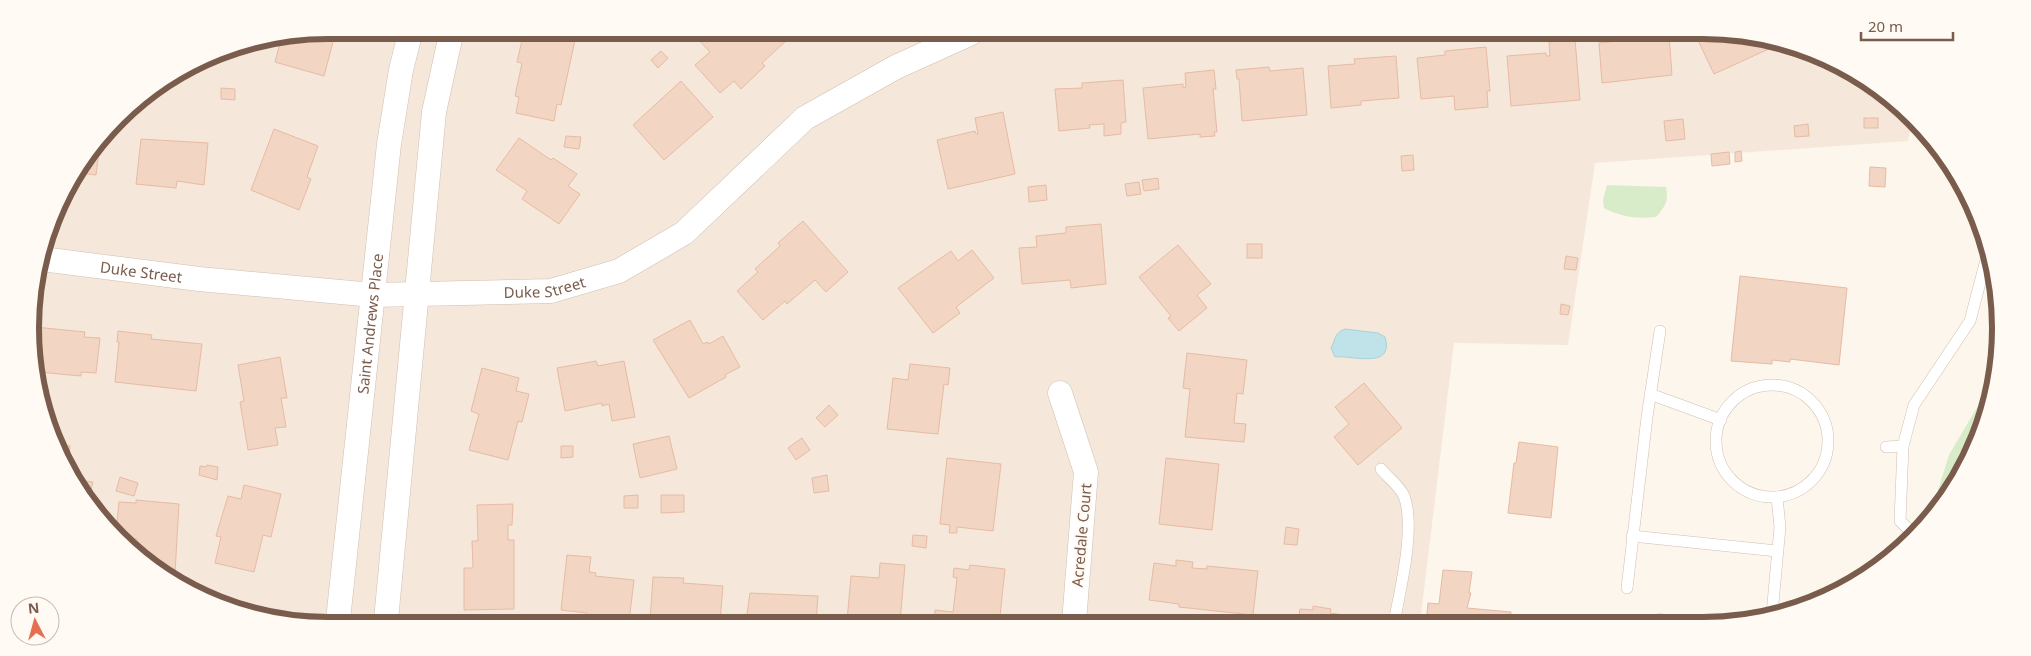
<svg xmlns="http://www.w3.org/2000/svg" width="2031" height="656" font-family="'Noto Sans',sans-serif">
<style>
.residential{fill:#f5e8da}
.green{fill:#d8ecc9}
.water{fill:#bfe3e8;stroke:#a5d3da}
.building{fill:#f3d5c3;stroke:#e6bba3}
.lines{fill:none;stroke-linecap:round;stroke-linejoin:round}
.service-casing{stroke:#d1beb0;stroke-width:12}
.minor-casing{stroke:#d1beb0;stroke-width:25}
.service{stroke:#fff;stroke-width:11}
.minor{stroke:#fff;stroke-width:24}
.labels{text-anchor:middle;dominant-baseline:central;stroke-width:4;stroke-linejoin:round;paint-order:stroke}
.street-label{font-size:15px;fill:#7a5c4d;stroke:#fffaf3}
.rim{fill:none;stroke:#7a5c4d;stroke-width:6}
</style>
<rect width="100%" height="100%" fill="#fdf6ec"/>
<path class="residential" d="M328,30L1761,36L1869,80L1912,124L1908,141L1595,163L1568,345L1454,343L1420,623L271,620L163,576L91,509L40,405L33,289L61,196L131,104L214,53Z"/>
<g class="green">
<path d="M1607,185L1666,187C1669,201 1665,207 1656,217C1637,219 1621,217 1604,208L1603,200Z"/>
<path d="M1995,377V386L1961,477L1929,519L1949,455Z"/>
</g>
<path class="water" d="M1345,329L1378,333L1385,337C1395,370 1352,355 1335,357L1331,348C1336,339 1334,333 1345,329Z"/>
<g class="building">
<path d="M333,30L331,37L334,38L324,76L275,62L281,39Z"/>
<path d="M524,31L575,40L561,105L557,104L554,121L516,113L519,97L515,96L522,63L517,62Z"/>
<path d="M703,32H779L787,40L762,63L765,66L741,89L734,81L720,93L695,65L710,52L697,38Z"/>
<path d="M1627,35H1669L1672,75L1602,83L1599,43L1627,40Z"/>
<path d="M1693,36H1761L1769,39L1773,47L1714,74L1696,36Z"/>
<path d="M1575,39L1580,100L1511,106L1507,56L1546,53V56H1550L1549,42Z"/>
<path d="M1486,47L1490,91H1487L1488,107L1455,110L1454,96L1421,99L1417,58L1445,55V51Z"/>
<path d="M661,51L668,58L658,68L651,60Z"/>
<path d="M1396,56L1399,98L1361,101V105L1331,108L1328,66L1355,64L1354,59Z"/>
<path d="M1269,67L1270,71L1303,68L1307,115L1242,121L1239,79H1237L1236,70Z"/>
<path d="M1214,70L1216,89H1213L1217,132H1214L1215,136L1200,137V134L1148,139L1143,88L1183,84V88L1186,87L1185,73Z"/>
<path d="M1123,80L1126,122L1121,123V134L1104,136V124L1089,125L1090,128L1059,131L1055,89L1082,88V83Z"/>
<path d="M681,81L713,117L664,160L633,125Z"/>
<path d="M221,88L235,89V100L221,99Z"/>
<path d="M1003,112L1015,174L948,189L937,140L975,131L976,134H978L975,118Z"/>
<rect x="1864" y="118" width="14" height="10"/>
<path d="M1683,119L1685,139L1666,141L1664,121Z"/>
<path d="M1808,124L1809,136L1795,137L1794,126Z"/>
<path d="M274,129L318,146L307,177L311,179L299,210L251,190Z"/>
<path d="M566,136L581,137L579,149L564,147Z"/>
<path d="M519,138L551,160L553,158L577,174L568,186L580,194L559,224L522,199L527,191L496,170Z"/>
<path d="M141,139L208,143L204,185L177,181L176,188L136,184Z"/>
<path d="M100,144L96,175L79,173Z"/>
<path d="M1741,151L1742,161L1735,162V152Z"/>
<path d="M1729,152L1730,164L1712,166L1711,154Z"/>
<path d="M1413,155L1414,170L1402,171L1401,156Z"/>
<path d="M1870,167L1886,168L1885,187L1869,186Z"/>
<path d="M1158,178L1159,189L1144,191L1142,180Z"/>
<path d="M1139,182L1141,194L1127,196L1125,184Z"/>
<path d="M1046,185L1047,200L1029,202L1028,187Z"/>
<path d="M803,221L848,272L826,292L815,280L787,304L785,301L763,320L737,291L758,272L755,269L780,246L778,243Z"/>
<path d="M1101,224L1106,284L1071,288L1070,280L1022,284L1019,248L1037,247L1036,236L1066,233V227Z"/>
<rect x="1247" y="244" width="15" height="14"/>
<path d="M1178,245L1211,284L1197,295L1207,308L1179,331L1168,318L1171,316L1139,277Z"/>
<path d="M972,250L994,278L956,307L960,313L933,333L898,288L951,251L958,261Z"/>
<path d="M1566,256L1578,258L1576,270L1564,269Z"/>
<path d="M1740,276L1847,288L1839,365L1790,359V362L1772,360V364L1731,361Z"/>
<path d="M1561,304L1570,306L1568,315L1560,314Z"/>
<path d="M690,320L703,344L708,342L709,344L723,336L740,367L725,375L726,377L689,398L653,340Z"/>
<path d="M35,327L85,332L84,337L100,338L96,373L81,372V376L38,372Z"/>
<path d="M118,331L152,335L151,339L202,344L196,391L115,382L119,342H117Z"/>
<path d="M1187,353L1247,360L1243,394L1237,393L1234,423L1246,424L1244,442L1185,437L1190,389L1183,388Z"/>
<path d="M280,357L287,398H281L286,427L275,428L278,445L248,450L240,402L244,401L238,365Z"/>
<path d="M596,361L598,366L624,361L635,417L612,421L609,404L602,406V403L565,411L557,368Z"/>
<path d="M910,364L950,368L948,385L944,384L938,434L887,429L893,378L908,380Z"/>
<path d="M482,368L519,378L516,391L529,394L522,422L518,421L508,460L469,450L479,414L471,411Z"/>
<path d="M1364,383L1402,428L1358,465L1334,437L1349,424L1335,407Z"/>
<path d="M829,405L838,415L825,427L816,418Z"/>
<path d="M669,436L677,469L640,478L633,444Z"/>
<path d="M802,438L810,450L796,460L788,448Z"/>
<path d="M1519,442L1558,447L1551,518L1508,513L1514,463H1516Z"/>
<path d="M60,445L70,446L68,462Z"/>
<path d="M561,446H573V457L561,458Z"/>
<path d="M947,458L1001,464L993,531L957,527V533H949L950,525L940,524Z"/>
<path d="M1166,458L1219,464L1212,530L1159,524Z"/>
<path d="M207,465L218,467L217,480L199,475L200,466L206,467Z"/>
<path d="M827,475L829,491L814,493L812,478Z"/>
<path d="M120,477L138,483L134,496L116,491Z"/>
<path d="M85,481L93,482L91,490L83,488Z"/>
<path d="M244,485L281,494L271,537L263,535L254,572L215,563L221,537L216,536L228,496L241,499Z"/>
<path d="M638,495V508H624V496Z"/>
<path d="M661,495H684V512L661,513Z"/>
<path d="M136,500L179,504L175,573L158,571L136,551L137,539L122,537L116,532L119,502L136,503Z"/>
<path d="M513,504L512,525H508V540H514V609L464,610V568H473L472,541H478L477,505Z"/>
<path d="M1286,527L1299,529L1297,545L1284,544Z"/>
<path d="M913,535L927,536L926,548L912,546Z"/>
<path d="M567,555L591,557L589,572L596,573L595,576L634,580L629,621L587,618V613L561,610Z"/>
<path d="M1176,560L1193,562L1192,568L1207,569V566L1258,571L1253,615L1179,607V604L1149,600L1154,563L1176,566Z"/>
<path d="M880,563L905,565L900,622L847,621L851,576L879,578Z"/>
<path d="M970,565L1005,569L1000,616L1006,617L1005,622H934L935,610L953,612L957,578L953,577L954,568L969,570Z"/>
<path d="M1443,570L1472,572L1469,593H1471L1467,608L1511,612L1510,623H1426L1428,603L1439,604Z"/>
<path d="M653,577L684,578L683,583L723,586L720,621H650Z"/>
<path d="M750,593L818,596L816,621H746Z"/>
<path d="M1313,606L1331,609L1330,613L1351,616L1350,623L1298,622L1300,609L1313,610Z"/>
<path d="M1658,614L1708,617L1707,623H1656Z"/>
</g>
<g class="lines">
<g class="service-casing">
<g id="service">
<circle cx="1772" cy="441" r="56"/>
<path d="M1650,394L1721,420"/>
<path d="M1886,447L1903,446"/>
<path d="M1381,469C1387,477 1400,486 1404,496C1416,527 1400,590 1394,623"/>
<path d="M1632,536L1777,551"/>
<path d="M1916,536L1900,521L1903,446L1914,405L1970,321L1988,252"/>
<path d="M1627,588L1647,417L1660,331"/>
<path d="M1772,614L1780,527L1777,497"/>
</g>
</g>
<g class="minor-casing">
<g id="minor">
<path id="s1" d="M42,259L199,279L373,295L551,291L619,271L684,233L805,118L896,67L971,33"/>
<path d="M1060,393L1086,472L1074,622"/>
<path id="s2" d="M338,620L389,144L401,70L411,30"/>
<path d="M386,620L434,112L452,30"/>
</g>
</g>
<use href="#service" class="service"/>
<use href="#minor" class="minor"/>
</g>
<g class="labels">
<g class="street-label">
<text stroke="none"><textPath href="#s1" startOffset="100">Duke Street</textPath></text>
<text stroke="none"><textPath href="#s1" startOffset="505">Duke Street</textPath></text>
<text stroke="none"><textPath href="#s2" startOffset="298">Saint Andrews Place</textPath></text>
<text transform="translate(1081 535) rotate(-85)">Acredale Court</text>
</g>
</g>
<path d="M0 0H2031V656H0ZM328 39H1703A289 289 0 0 1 1992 328V328A289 289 0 0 1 1703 617H328A289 289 0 0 1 39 328V328A289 289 0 0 1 328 39Z" fill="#fffaf3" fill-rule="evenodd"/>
<path class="rim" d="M328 39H1703A289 289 0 0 1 1992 328V328A289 289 0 0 1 1703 617H328A289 289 0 0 1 39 328V328A289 289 0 0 1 328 39Z"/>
<g transform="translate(35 621) rotate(354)"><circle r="24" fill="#fffaf3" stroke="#cabbb1"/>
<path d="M0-4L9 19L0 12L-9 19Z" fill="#e76f51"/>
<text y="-8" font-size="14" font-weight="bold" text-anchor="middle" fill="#7a5c4d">N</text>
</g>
<path d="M1861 32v8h92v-8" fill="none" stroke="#7a5c4d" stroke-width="2.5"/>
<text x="1868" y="32" font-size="15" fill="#7a5c4d" stroke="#fffaf3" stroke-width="4" paint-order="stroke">20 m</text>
</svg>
